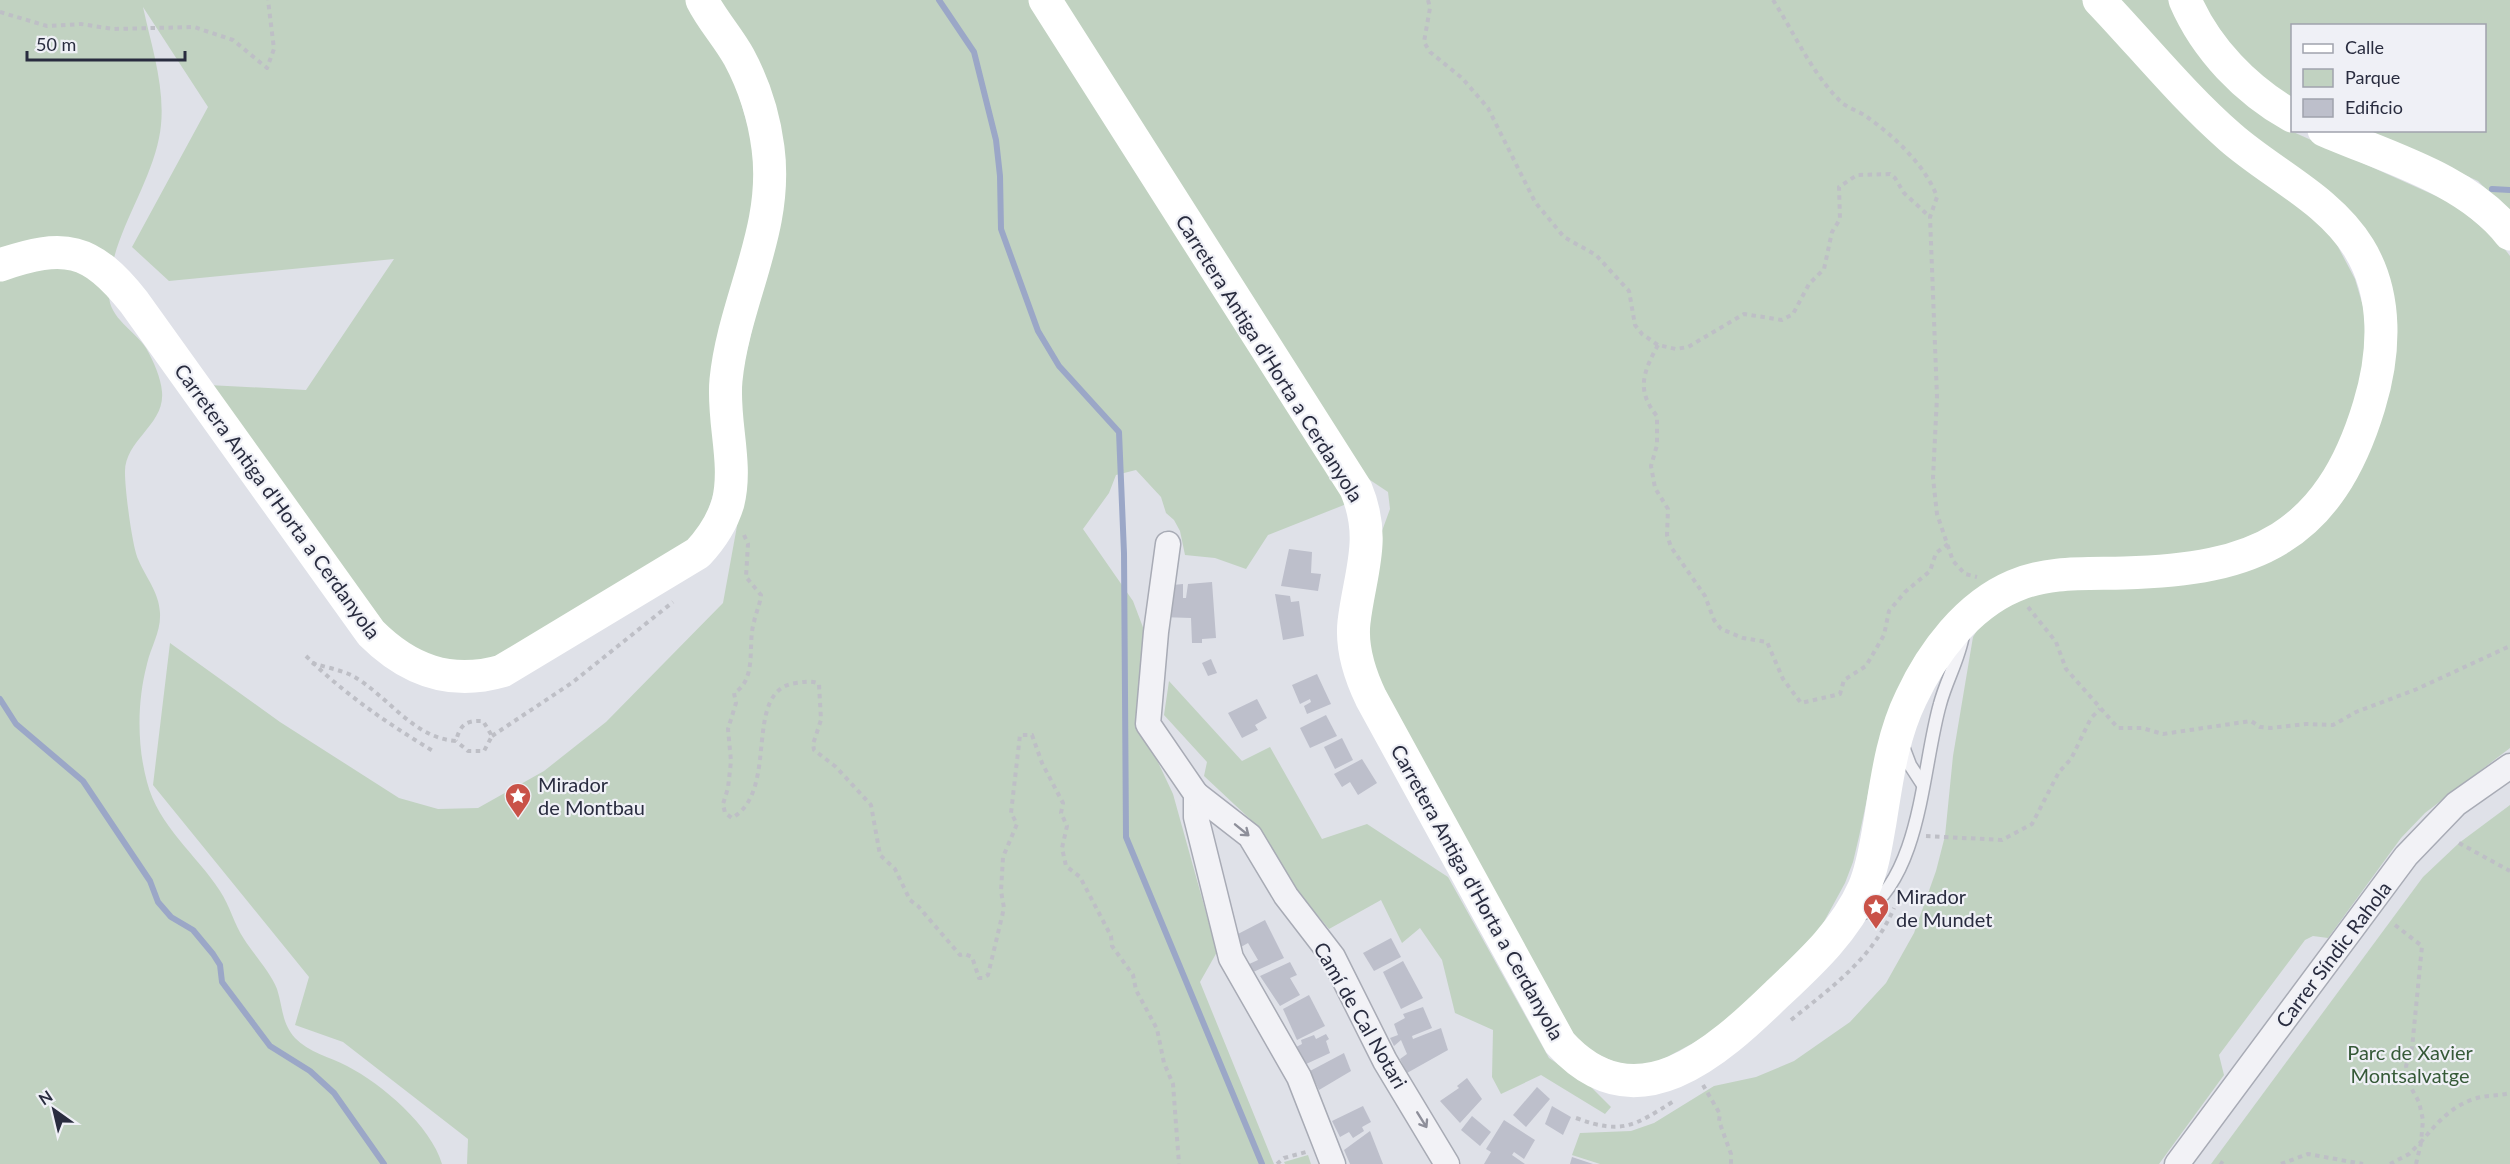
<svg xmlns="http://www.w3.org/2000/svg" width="2510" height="1164" font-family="Lato,sans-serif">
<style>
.green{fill:#c1d2c1}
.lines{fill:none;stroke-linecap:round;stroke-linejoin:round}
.stream{stroke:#9ba7c7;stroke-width:6}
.building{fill:#bdbfcb}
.lane-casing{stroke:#a8abb5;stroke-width:15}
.street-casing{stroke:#a8abb5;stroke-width:27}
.path{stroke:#bebfc6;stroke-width:4;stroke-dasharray:4.5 4.5;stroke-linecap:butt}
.lane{stroke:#f2f2f6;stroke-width:12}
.street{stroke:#f2f2f6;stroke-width:24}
.secondary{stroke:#fff;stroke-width:33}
.oneway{stroke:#8e8f9a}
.labels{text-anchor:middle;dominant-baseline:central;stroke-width:4.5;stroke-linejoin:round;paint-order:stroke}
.street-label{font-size:20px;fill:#292c3f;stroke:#eff0f6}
.poi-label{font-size:20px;fill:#292c3f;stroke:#eff0f6;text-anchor:start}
.park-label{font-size:20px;fill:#365a38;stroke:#eff0f6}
</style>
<rect width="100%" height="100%" fill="#dfe1e8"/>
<g class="green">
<path d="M0,0H686L732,72L752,140L756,185L715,489L705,520L688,542L513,651L485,661L444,662L397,641L208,385L306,390L394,259L169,281L132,247L208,107L143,7C152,49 168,95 159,138C148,192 108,240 109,295C109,318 135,331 146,348C153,360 161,378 162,392C165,425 124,440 125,473C125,490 132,545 138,559C146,578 159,592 160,613C161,632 151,646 147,664C137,702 137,745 147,782C158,826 197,855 220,891C230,906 234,924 244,939C254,955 270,971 277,989C283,1007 281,1022 295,1038C308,1052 330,1057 347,1066C382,1084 431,1126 442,1164H0Z"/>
<path d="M714,0H1032L1349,503L1268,535L1246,569L1215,558L1185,555L1180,531L1174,520L1166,513L1161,497L1136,470L1116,475L1109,493L1083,529L1133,601L1144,630L1141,726L1173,794L1217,952L1200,982L1274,1164H467L468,1139L343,1042L295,1025L309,977L153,785L170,643L280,722L399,798L438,809L478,808L544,771L606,722L723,603L741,504L742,372L779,216Z"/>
<path d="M1063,0H2082L2163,92L2322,225L2336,243L2355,279L2365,313L2366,351L2352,414L2333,458L2307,496L2272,526L2212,553L2050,562L1915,657C1876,720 1871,792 1853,862L1845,883L1820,929L1723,1027L1656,1063L1624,1066L1581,1047L1381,694L1367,646L1382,531L1390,509L1388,492L1364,476Z"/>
<path d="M2114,0H2168C2190,47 2230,95 2273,123L2454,204L2500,243L2510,256V748L2425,813L2401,838L2328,938L2313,936L2305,940L2219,1055L2224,1075L2159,1164H1600L1572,1155L1580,1133L1631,1131L1654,1123L1714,1086L1756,1077L1794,1061L1850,1022L1886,983L1914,933L1936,871L1945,836L1953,756L1973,637L1981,624L2028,592L2166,583L2338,498L2385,288L2251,142Z"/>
<path d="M2199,0H2510V214L2478,181L2386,139L2355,131L2484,130V26H2292V100L2246,66Z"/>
<path d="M1169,681L1242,761L1270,747L1322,839L1367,824L1448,877L1549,1058L1588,1084L1611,1107L1605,1114L1541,1075L1501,1094L1492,1077L1493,1030L1455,1013L1442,960L1420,928L1402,943L1381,900L1329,929L1293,886L1250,819L1204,776L1207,762L1164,715Z"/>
<path d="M2510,805V1164H2211L2423,877L2459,843Z"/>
<path d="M1308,1155L1311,1164H1285L1284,1162Z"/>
</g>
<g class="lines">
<g class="stream">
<path d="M939,0L974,52L996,140L1000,176L1001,229L1038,331L1059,366L1119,432L1124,553L1126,837L1262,1164"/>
<path d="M2492,189L2510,190"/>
<path d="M0,699L16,724L83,781L150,881L158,902L171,917L193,930L213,954L220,965L222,982L270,1046L310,1071L334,1093L384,1164"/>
</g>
</g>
<g class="building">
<path d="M1289,549L1312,552L1311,573L1321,574L1318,591L1281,586Z"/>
<path d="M1212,582L1216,638L1202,639V643H1192L1191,618L1161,617L1172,585L1183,584V598H1186L1188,584Z"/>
<path d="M1275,594L1290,596L1291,602L1299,601L1304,636L1283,640Z"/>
<path d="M1211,659L1217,673L1208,676L1202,663Z"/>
<path d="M1317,674L1331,704L1307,714L1304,706L1311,702L1310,699L1300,704L1292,685Z"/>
<path d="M1257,699L1267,718L1255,725L1258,730L1242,738L1228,713Z"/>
<path d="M1326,715L1337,736L1310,748L1300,728Z"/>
<path d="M1342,738L1353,760L1335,769L1324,747Z"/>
<path d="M1362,759L1377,783L1358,795L1350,782L1342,787L1334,774Z"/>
<path d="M1265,920L1284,958L1251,973L1247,965L1258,960L1248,943L1241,947L1236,935Z"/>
<path d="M1391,938L1401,957L1374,971L1363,953Z"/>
<path d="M1403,961L1423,998L1401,1009L1383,972Z"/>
<path d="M1290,962L1297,975L1290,978L1300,995L1280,1006L1260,976Z"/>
<path d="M1309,995L1325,1026L1297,1040L1283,1009Z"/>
<path d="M1423,1007L1432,1028L1412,1036L1413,1039L1441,1028L1448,1050L1407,1073L1400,1059L1407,1054L1401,1040L1394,1046L1390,1038L1398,1035L1394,1024L1405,1018L1403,1014Z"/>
<path d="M1326,1034L1329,1039L1326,1041L1330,1053L1304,1065L1296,1047L1302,1044L1301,1040L1314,1035L1316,1039Z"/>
<path d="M1344,1053L1351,1071L1319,1090L1310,1071Z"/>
<path d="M1467,1078L1482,1099L1460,1123L1440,1101L1459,1088L1457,1086Z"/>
<path d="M1537,1087L1550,1099L1526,1127L1513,1115Z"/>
<path d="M1363,1106L1371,1122L1362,1127L1364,1131L1353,1138L1349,1132L1340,1137L1332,1121Z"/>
<path d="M1552,1106L1571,1117L1563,1135L1545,1124Z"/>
<path d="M1472,1116L1491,1132L1480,1146L1461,1130Z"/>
<path d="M1504,1120L1535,1140L1524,1159L1514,1152L1512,1155L1525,1164H1484L1491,1152L1486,1149Z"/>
<path d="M1370,1131L1383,1164H1350L1344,1150Z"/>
<path d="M1572,1157L1593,1164H1570Z"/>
</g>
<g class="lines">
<g class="lane-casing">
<g id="lane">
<path d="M1902,744L1910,765L1923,785"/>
<path d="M1864,913C1922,872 1922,767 1940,704C1946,681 1959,659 1963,635"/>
</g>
</g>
<g class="street-casing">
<g id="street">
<path d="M1168,544L1156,632L1148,724L1196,794V817L1231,958L1299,1077L1333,1164"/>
<path d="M1196,794L1250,836L1286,896L1333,957L1385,1061L1447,1164"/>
<path d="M2177,1164L2406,856L2456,804L2510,766"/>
</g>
</g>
<g class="path">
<path d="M1428,0L1430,8L1424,42L1430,52L1462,78L1488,108L1535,202L1564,237L1596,255L1629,291L1635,325L1642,334L1658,345L1676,349L1688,347L1744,314L1782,320L1793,314L1809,284L1824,269L1832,232L1840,219L1839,187L1857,175L1890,174L1895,178L1904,193L1930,217"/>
<path d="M1773,0C1795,34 1811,72 1840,101C1847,108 1859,111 1867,117C1894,136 1926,166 1937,197L1930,217L1937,397L1933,478L1937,514L1953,561L1965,574L1977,577"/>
<path d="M0,12L47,26L81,24L113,29L194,27L233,40L267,68L274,49L268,0"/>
<path d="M1658,345C1643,372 1636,391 1657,416V445L1651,466L1655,488L1668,509L1667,535L1671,547L1705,596L1714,620L1721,629L1743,638L1767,642L1783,679L1801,703L1840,694L1844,680L1866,666L1884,635L1889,611L1905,592L1930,571L1936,553L1948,544"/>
<path d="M744,535L748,544L746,577L761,595C760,605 756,612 754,622C747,644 758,679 734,693L736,703L728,729L731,761L728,788L723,804L725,813L732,818C781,790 741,690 796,683C804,682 812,680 819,684L821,720L813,744L814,750L836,767L871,805L880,855L895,869L910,900L918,906L960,955L965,954L972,957L979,978H983L988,975L1004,908L1001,891L1003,857L1017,824L1011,813L1020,735H1032L1042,763L1063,803L1061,813L1067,826L1062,848L1066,866L1080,877L1111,936L1112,946L1133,975L1136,990L1157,1029L1164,1063L1173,1084L1179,1164"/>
<path d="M2028,607L2056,642L2066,669L2118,728H2142L2163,734L2251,721L2260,727L2271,728L2306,724L2333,725L2356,712L2417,689L2510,646"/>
<path d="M306,656C344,694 387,723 433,751"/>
<path d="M312,663C325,667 341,670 353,676C388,696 413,738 456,741C460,725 466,720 483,721L492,736L484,751H468L456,741"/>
<path d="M492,736L573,682L673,602"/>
<path d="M1926,836L2002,840L2032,824L2059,772L2071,759L2091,718L2100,709"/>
<path d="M2459,843L2510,871"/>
<path d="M2395,925L2422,946L2412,1048L2406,1066L2410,1086L2419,1102L2423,1120L2421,1142C2437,1123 2452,1105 2477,1098C2488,1095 2499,1096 2510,1093"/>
<path d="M1791,1020C1833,986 1872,959 1894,908"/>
<path d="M1703,1085L1720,1114L1719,1121L1731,1154V1164"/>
<path d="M1576,1118C1622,1135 1634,1126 1674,1101"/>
<path d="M2220,1162L2223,1164"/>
<path d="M1277,1164L1284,1158L1306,1152"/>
<path d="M2281,1164L2308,1154L2363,1164"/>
<path d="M2390,1164L2409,1154L2421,1142"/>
<path d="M2416,1164L2421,1143"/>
</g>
<use href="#lane" class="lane"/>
<use href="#street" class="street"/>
<g class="secondary">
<path d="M1045,0L1356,489C1377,539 1360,572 1354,622C1351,649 1360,675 1371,698L1560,1043C1636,1127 1717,1052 1777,994C1810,963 1845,931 1864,888C1873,867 1876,844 1880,822C1887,779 1892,737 1911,698C1932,653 1967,606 2014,586C2048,571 2087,574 2124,573C2255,570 2329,538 2369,406C2385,354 2388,295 2359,248C2329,199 2272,174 2230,137C2182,95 2143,46 2099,0"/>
<path d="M2185,0C2206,49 2246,90 2292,116"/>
<path d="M2324,130C2386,157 2467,179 2510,234"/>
<path d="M0,265C65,243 90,247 134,302L371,633C408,670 450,686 502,671L698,553C712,538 722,523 728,503C738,463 722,420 726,380C734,300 779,230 768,148C764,117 754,85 739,57C728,37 712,20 702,0"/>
</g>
</g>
<defs><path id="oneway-shaft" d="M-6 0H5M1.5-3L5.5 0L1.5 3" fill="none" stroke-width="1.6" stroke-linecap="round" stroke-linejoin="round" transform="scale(1.5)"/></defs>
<g class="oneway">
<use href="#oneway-shaft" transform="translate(1242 830) rotate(39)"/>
<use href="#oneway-shaft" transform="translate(1422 1120) rotate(58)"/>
</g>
<defs>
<g id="sight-pin" transform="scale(1.35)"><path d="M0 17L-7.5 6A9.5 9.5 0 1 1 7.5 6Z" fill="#c95248" stroke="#eff0f6"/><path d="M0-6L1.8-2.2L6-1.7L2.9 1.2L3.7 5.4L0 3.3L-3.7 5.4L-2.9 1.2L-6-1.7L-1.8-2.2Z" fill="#fff"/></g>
</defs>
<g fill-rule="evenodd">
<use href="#sight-pin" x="518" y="796"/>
<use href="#sight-pin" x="1876" y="907"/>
</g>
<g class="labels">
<g class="street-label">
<text transform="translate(1270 358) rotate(58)">Carretera Antiga d'Horta a Cerdanyola</text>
<text transform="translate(278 501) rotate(54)">Carretera Antiga d'Horta a Cerdanyola</text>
<text transform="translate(1478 892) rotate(61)">Carretera Antiga d'Horta a Cerdanyola</text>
<text transform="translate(2333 954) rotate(-53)">Carrer Síndic Rahola</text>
<text transform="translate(1361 1015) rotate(60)">Camí de Cal Notari</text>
</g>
<g class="poi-label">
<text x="538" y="784">Mirador<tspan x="538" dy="23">de Montbau</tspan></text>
<text x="1896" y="896">Mirador<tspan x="1896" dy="23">de Mundet</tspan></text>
</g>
<g class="park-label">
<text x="2410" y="1052">Parc de Xavier<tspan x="2410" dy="23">Montsalvatge</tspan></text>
</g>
</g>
<rect x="2291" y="24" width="195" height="108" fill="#eff0f6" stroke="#a0a2ad" stroke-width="1.5"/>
<rect x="2303" y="44" width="30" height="9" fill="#ffffff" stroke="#a0a2ad" stroke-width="1.5"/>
<text x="2345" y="54" font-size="18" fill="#292c3f">Calle</text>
<rect x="2303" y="69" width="30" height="18" fill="#c1d2c1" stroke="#a0a2ad" stroke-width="1.5"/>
<text x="2345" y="84" font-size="18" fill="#292c3f">Parque</text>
<rect x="2303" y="99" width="30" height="18" fill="#bdbfcb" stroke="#a0a2ad" stroke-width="1.5"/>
<text x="2345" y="114" font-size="18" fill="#292c3f">Edificio</text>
<g transform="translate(54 1110) rotate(326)" stroke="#eff0f6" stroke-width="4.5" paint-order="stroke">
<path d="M0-4.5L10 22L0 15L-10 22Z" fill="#292c3f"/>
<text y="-9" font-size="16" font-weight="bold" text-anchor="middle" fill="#292c3f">N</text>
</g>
<path d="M27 51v9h158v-9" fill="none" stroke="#292c3f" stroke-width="3"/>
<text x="36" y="51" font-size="18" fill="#292c3f" stroke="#eff0f6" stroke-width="4.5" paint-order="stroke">50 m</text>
</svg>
